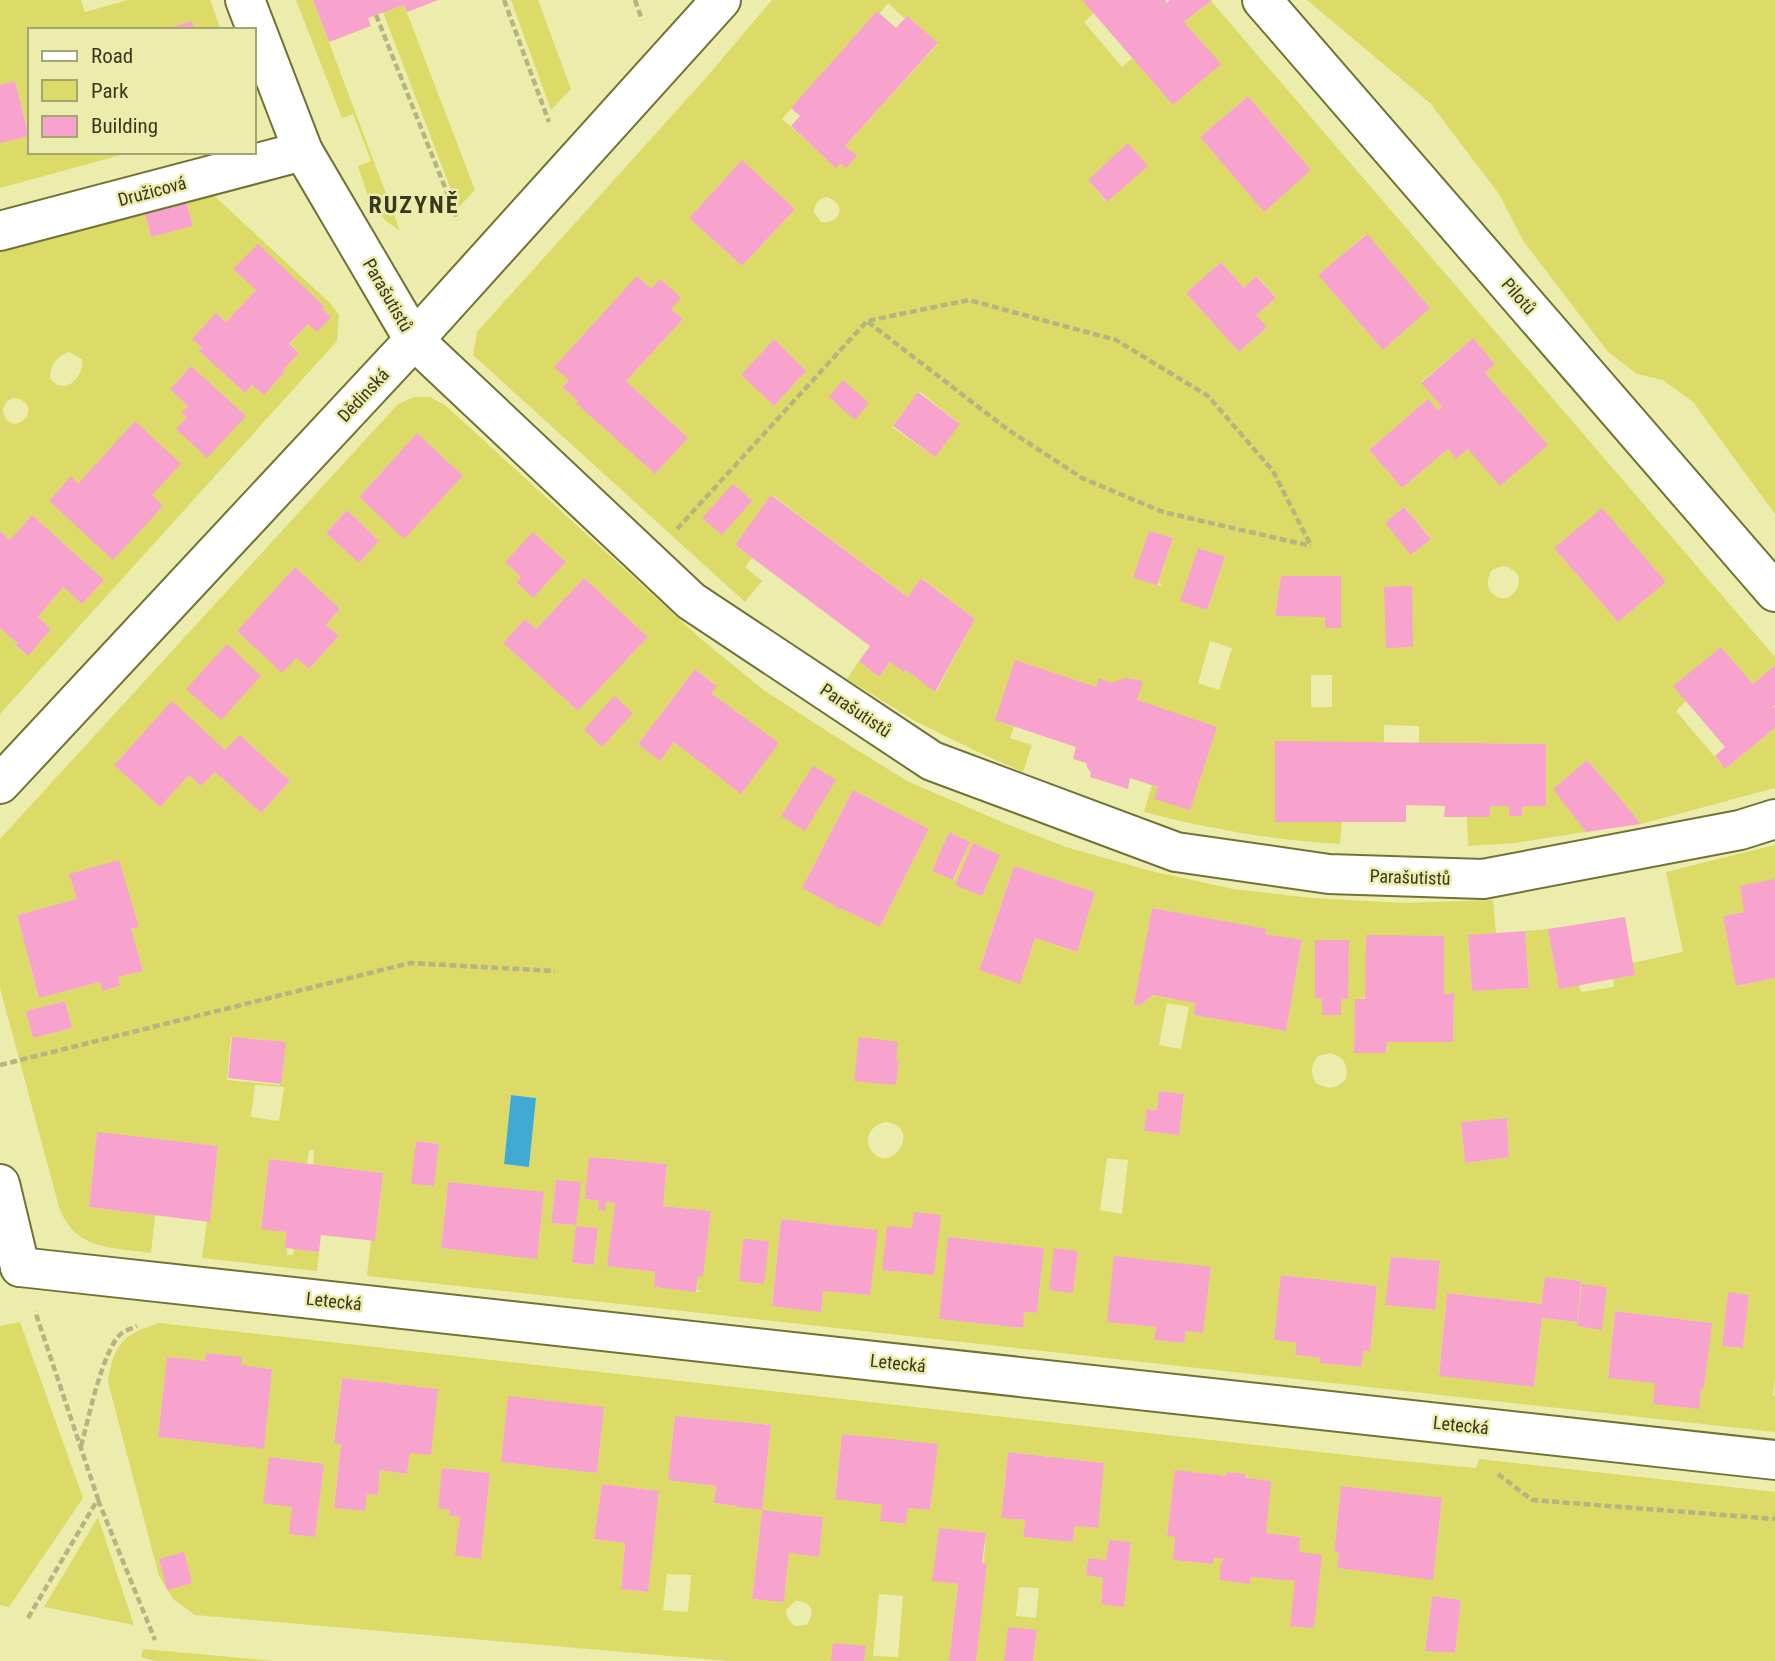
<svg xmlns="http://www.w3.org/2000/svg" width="1775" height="1661" font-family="'Roboto Condensed',sans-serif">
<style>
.green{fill:#dcdb68;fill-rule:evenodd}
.water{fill:#41aad4}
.building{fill:#f7a3cd}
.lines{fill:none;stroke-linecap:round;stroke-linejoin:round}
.minor-casing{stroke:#737235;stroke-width:42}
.path{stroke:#b5b581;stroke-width:4.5;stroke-dasharray:7 3.5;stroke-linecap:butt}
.minor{stroke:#fff;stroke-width:38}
.labels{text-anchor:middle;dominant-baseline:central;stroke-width:5;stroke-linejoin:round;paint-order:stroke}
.street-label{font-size:18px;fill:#39391f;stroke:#ececac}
.district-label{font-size:24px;font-weight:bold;letter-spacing:2px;fill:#39391f;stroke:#ececac}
</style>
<rect width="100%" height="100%" fill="#ececac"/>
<g class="green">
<path d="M0,0H81L85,12L128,0H210L221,30H194L191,21L161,30H30V152H132L0,188V143L29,135L15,81L0,85Z"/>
<path d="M296,0H313L400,231L386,221L369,199L358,166L371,161L353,114L342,118Z"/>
<path d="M511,0H538L571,89L551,110Z"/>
<path d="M772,0H1082L1094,13L1084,22L1122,67L1132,58L1146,73L1184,22L1211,1L1775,657V665L1753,684L1721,647L1674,686L1686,701L1676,711L1725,769L1775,728V788L1641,824L1587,760L1554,789L1586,832L1515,843L1468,846L1467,817H1490V806H1509V816H1522L1523,806H1545L1546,744L1419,743V726L1384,725V742H1275V821L1342,822L1340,844C1273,840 1209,829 1144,812L1152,785L1173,792L1177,781L996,720L1014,727L1010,738L1032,745L1023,772L980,753L915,721L847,679L859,661L879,677L890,662L906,670L936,692L975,619L922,578L908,597L772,495L735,545L752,558L745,567L762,581L745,602L473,355L477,332L704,80ZM888,3L904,18L907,16L938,44L845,146L856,156L840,163L836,167L782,119L877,11L880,13ZM1193,32L1220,64L1173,105L1146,74ZM1248,96L1311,170L1264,211L1200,137ZM1128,144L1147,166L1106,202L1088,180ZM742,160L795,209L742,266L689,218ZM826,197C847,203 842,224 821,222L814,213C814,204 818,199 826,197ZM1366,234L1430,308L1383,350L1319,275ZM1221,262L1244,288L1257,276L1276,298L1256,315L1266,328L1239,352L1186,293ZM660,280L671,309L683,319L626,381L688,438L655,474L577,403L578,401L562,387ZM1473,338L1495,364L1485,373L1548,445L1468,449L1456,459L1448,449L1402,488L1369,450L1428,399L1438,410L1442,407L1421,382ZM774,339L806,371L774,406L742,375ZM919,391L959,423L935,457L892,427ZM752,501L722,535L702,518ZM1404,507L1431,538L1412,555L1385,523ZM1602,509L1666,582L1618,622L1554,548ZM1149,531L1173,538L1158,583L1161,584V586L1134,578ZM1225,557L1207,610L1181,601ZM1502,566C1537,571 1510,614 1491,592C1485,584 1488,577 1492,570ZM1281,576H1341V628H1325V617L1275,615ZM1210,641L1232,648L1219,690L1198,683ZM1311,675H1332V707H1311Z"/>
<path d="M1307,0H1775V514L1693,402L1663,380L1637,374L1608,352L1524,242L1499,194L1430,103Z"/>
<path d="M404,5L475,190L458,208L383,12Z"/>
<path d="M210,192L330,303L339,315L337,341L0,714V628L18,644L16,647L28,656L51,629L38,617L63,587L82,604L104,580L32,515L10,540L0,531V249ZM186,201L193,225L151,237L145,212ZM257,245L324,306L290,344L299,353L283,370L285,372L264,395L252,385L245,393L200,352L202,348L193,339L216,313L226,322L256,290ZM69,352L82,359C85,376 64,398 50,378C50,365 57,356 69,352ZM191,366L245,416L207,457L176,429L187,417L182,413L188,406L170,389ZM13,398C32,399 34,418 16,424C8,423 4,419 3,410L6,402ZM180,464L152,495L113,559L49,501L71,477L78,484Z"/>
<path d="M414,397H430L445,405L701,639L765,691L833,735L907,781L1009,825L1066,847L1151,871L1233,889L1312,898L1404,903L1493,900L1496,933L1468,936L1472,991L1529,988L1525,931L1548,929L1579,985L1581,992L1614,987L1613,979L1635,975L1632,963L1683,952L1666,872L1775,845V879L1744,912L1723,916L1736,986L1775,978V1380L1773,1395L1775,1396V1432L367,1276L371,1240H375L383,1173L313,1165L314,1150H309L307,1164L269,1159L261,1228L286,1232L285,1248L287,1249V1255H293L294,1249L319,1252L317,1271L202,1258L207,1221H210L218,1146L97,1133L89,1207L155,1215L151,1253C112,1247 75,1251 59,1207L0,988V839L398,404ZM417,433L463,476L404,538L359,497ZM347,510L379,541L359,562L326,533ZM533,532L566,562L533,598L516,582L521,577ZM295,568L340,609L326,625L339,636L309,669L296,658L282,672L237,631ZM584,578L648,637L578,711L503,643L525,619L536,629ZM695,669L716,685L711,693L779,743L741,793L674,742L660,760L638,744ZM614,697L602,747L584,730ZM172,702L225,750L240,735L290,781L261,813L215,772L201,786L189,775L160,807L114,765ZM853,790L929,829L880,927L840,908L839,910L837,908V907L802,888ZM949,832L970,842L954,880L932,871ZM973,843L999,855L982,896L955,885ZM119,861L139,927L131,929L143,971L118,977L120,986L102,991L100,982L39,998L17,915L77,899L70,874ZM1014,866L1095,892L1076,952L1035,938L1020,983L979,969ZM1152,908L1267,930L1265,934L1302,941L1286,1031L1194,1015L1195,1003L1153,995L1139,1006L1135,1005ZM1315,940H1348V998L1341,999V1015H1322V999L1315,998ZM1454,993L1453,1042H1387L1386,1053H1354L1356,999ZM65,1001L72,1028L33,1038L26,1011ZM1167,1003L1189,1007L1181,1049L1159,1045ZM231,1038L260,1039L285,1044L280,1085L227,1080ZM1330,1053C1343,1056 1349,1065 1346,1079C1337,1089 1328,1090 1316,1083C1310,1073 1311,1065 1318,1056ZM255,1085L284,1087L279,1121L251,1117ZM1159,1091L1184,1094L1179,1135L1144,1131L1147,1109L1157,1110ZM511,1095L536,1098L529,1167L504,1164ZM1507,1118L1509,1157L1465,1163L1461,1122ZM886,1122C924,1126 891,1178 871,1150C862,1137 873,1124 886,1122ZM416,1141L439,1144L434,1186L412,1184ZM590,1157L667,1164L663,1206L711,1211L703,1276H698L697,1290H700V1292L654,1287L655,1272L608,1266L615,1203L606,1202L604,1211L598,1210L599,1201L585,1199ZM1107,1158L1128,1160L1122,1214L1100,1210ZM556,1180L576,1225H575L551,1223ZM448,1182L544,1193L537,1258L441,1248ZM940,1215L934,1275L883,1270L912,1228ZM781,1219L877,1230L870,1295L823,1291L821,1312L772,1305ZM577,1226L598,1229L594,1265L572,1263ZM949,1237L1044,1248L1037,1313L1024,1312L1022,1328L939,1319ZM743,1239L764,1284L739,1281ZM1054,1249L1078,1252L1073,1292L1050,1290ZM1391,1257L1440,1261L1434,1310L1386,1305ZM1211,1267L1203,1332L1186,1331L1184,1343L1154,1340L1156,1327L1108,1322ZM1282,1275L1377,1286L1370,1351L1364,1350L1361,1367L1320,1363V1358L1295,1355L1296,1343L1274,1340ZM1545,1277L1581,1281L1576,1322L1542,1318L1534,1387L1439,1375L1447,1293L1541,1304ZM1582,1285L1607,1287L1602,1329L1577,1326ZM1728,1293L1749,1295L1743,1348L1722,1346ZM1615,1311L1711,1323L1704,1388L1608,1377Z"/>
<path d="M20,1322L83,1498L9,1607L0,1605V1326Z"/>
<path d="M159,1323L1392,1460L1476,1468L1479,1459L1775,1492V1661H1033L1037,1630L1004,1661H976L986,1533L939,1528L933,1581L958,1584L949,1661H728L195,1615L173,1599L159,1576L108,1382C113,1345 123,1334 159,1323ZM167,1357L272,1369L263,1448L158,1437ZM342,1378L437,1389L410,1453L407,1474L380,1470L378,1495L367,1494L365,1511L334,1507L341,1444L334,1442ZM509,1397L604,1407L597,1473L502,1462ZM675,1416L771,1425L762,1509L738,1507L737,1506L714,1503L716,1486L668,1480ZM842,1434L937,1445L930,1510L908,1508L905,1524L881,1521L882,1505L835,1498ZM1008,1452L1104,1463L1097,1528L1075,1526L1073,1542L1023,1537L1025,1520L1001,1517ZM269,1457L324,1464L315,1537L292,1507ZM442,1468L490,1473L481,1559L456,1556L460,1517L449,1516L450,1510ZM1175,1471L1226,1476L1227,1472L1246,1474L1266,1533L1300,1537L1295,1581L1252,1577H1250V1584L1220,1573L1223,1558H1214L1212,1564L1173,1560L1175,1537L1167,1535ZM602,1484L659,1491L647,1592L621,1589L625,1543L594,1539ZM1341,1486L1442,1499L1433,1579L1338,1568L1339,1553L1334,1551ZM762,1510L823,1517L818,1556L789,1553L784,1602L752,1599ZM1109,1540L1131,1542L1124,1606L1101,1603L1103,1578L1086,1575L1088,1558L1106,1560ZM667,1574L691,1575L688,1612L663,1610ZM1019,1587L1039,1588L1036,1618L1016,1616ZM879,1594L903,1596L898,1657L873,1656ZM1432,1596L1461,1600L1455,1653L1425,1650ZM795,1601C811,1600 817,1613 806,1625L795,1626C788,1621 787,1618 786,1610Z"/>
<path d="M98,1517L134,1625L44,1607Z"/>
<path d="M143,1649L274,1661H154L141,1657Z"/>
</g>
<path class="water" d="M511,1095L536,1098L529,1167L504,1164Z"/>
<g class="building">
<path d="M313,0H438L407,12L404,5L376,15L368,18L371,26L329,42Z"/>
<path d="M1082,0H1165L1167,3L1170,0H1212L1184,22L1221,64L1173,105Z"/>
<path d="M877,11L896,28L907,16L938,43L845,146L857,156L846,168L840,163L836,168L791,126L800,116L791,108Z"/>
<path d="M192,21L194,30H164V29Z"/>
<path d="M15,81L29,136L0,143V85Z"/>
<path d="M1248,96L1311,170L1264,212L1200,137Z"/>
<path d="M1128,143L1148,166L1107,202L1088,180Z"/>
<path d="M742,160L795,209L742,266L689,218Z"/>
<path d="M186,201L193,226L151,237L145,213Z"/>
<path d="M1367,234L1430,308L1383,350L1318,275Z"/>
<path d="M258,244L324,306L322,309L331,317L317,332L308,324L289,344L299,353L283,370L285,372L264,395L252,385L245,393L199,351L202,348L192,339L216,313L226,322L256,290L233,269Z"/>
<path d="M1221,262L1244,288L1256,276L1276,298L1256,315L1267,327L1239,352L1186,293Z"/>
<path d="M637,276L651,289L660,279L681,298L671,309L683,319L626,381L688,438L655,474L576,403L578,401L562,387L569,380L554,367Z"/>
<path d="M1473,338L1495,364L1485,373L1548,445L1500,486L1468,449L1456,459L1448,449L1402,488L1369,450L1428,399L1438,410L1442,407L1421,383Z"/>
<path d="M774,339L806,371L774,406L741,375Z"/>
<path d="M191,366L246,416L207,458L176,429L187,417L181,413L188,406L170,389Z"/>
<path d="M843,380L869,403L855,420L829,397Z"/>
<path d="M918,392L960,424L935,457L893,426Z"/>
<path d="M135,421L181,464L152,495L163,506L113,560L49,501L71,476L78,484Z"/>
<path d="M417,433L463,476L404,539L359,497Z"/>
<path d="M733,484L752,501L722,535L702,518Z"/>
<path d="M771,495L908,597L921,578L975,619L935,692L906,670L904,672L890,662L879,677L859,661L870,646L735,545Z"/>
<path d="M1404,507L1431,539L1411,555L1385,523Z"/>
<path d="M1602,508L1666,582L1618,622L1554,548Z"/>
<path d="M347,510L379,541L359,563L326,533Z"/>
<path d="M32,515L104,580L82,604L63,587L38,617L51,629L28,656L16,646L18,644L0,628V531L10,540Z"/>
<path d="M1149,531L1173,538L1157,585L1133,578Z"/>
<path d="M533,532L566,562L533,598L516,582L521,577L505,562Z"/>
<path d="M1198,548L1225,557L1207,610L1180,601Z"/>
<path d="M295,567L340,609L326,625L339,636L309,669L296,658L282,673L237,631Z"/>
<path d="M1281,576H1341V628H1325V617L1275,616Z"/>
<path d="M584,578L648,637L578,711L503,643L525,619L536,629Z"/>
<path d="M1412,586L1413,647L1386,648L1384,587Z"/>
<path d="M227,644L261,676L221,720L186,689Z"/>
<path d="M1721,647L1753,684L1775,665V705L1773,706L1775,708V728L1725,769L1715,756L1725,747L1673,686Z"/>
<path d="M1015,660L1096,687L1099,678L1111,683L1125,678L1143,681L1137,700L1217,727L1190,810L1154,799L1158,787L1130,778L1128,789L1090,777L1091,773L1087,767L1086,763L1073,759L1076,747L995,720Z"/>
<path d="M695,669L717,686L711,693L779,743L741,794L674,742L660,761L638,744Z"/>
<path d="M614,696L633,713L602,747L584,730Z"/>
<path d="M172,701L225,750L240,735L290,781L261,813L215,772L201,786L189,775L160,807L114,765Z"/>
<path d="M1275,741L1546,744V806H1523L1522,816H1509V806H1490V817H1444L1445,806L1406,805V822H1275Z"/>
<path d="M1587,760L1619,797L1641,824L1586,832L1553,789Z"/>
<path d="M813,766L836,780L805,831L781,816Z"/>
<path d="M853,790L929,829L880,927L840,908L839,910L836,908L837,907L802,888Z"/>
<path d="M949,832L970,842L953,880L932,871Z"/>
<path d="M973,843L1000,855L982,896L955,885Z"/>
<path d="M119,860L139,927L131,929L143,971L118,977L120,986L102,991L100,982L39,998L17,915L77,899L69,874Z"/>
<path d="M1014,866L1095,892L1077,952L1035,938L1020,984L979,970Z"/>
<path d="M1775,879V978L1736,986L1723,916L1744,912L1740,886Z"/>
<path d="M1152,908L1267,929L1265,934L1302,940L1286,1031L1194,1015L1195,1003L1153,995L1139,1006L1134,1005Z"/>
<path d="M1625,917L1635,975L1559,989L1548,929Z"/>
<path d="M1525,931L1529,988L1472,991L1468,935Z"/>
<path d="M1366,935L1444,936V994L1454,993L1453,1042H1387L1386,1053H1354L1355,999H1365Z"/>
<path d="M1315,940H1349L1348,999H1341V1015H1322V999L1315,998Z"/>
<path d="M65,1001L72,1028L33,1038L26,1011Z"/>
<path d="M232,1037L286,1042L281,1084L228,1078Z"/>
<path d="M859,1037L898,1042L896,1060L899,1061L896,1084H894V1085L854,1081Z"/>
<path d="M1159,1091L1184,1094L1179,1135L1144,1131L1147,1109L1157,1110Z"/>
<path d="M1507,1118L1509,1157L1465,1163L1461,1122Z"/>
<path d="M97,1132L218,1146L210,1222L89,1207Z"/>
<path d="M416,1141L439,1144L434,1186L411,1184Z"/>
<path d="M589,1157L667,1164L663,1206L711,1211L703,1277L698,1276L696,1292L654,1287L655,1272L607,1266L615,1203L606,1202L605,1211L598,1210L599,1201L585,1199Z"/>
<path d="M269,1159L383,1173L375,1241L321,1235L319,1252L285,1248L286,1232L261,1229Z"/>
<path d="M556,1180L581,1182L576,1225L551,1223Z"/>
<path d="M448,1182L544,1192L537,1259L441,1248Z"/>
<path d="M914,1212L941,1215L934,1275L882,1270L887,1226L912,1228Z"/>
<path d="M781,1219L878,1230L870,1295L823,1291L821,1312L772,1306Z"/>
<path d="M576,1226L598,1228L594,1265L572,1263Z"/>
<path d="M948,1237L1044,1248L1037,1313L1024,1312L1023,1328L939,1319Z"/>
<path d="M743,1239L769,1241L764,1284L739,1281Z"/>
<path d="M1054,1248L1078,1251L1073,1293L1049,1290Z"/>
<path d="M1114,1256L1211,1267L1203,1333L1186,1331L1184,1343L1154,1340L1156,1327L1107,1322Z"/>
<path d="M1391,1257L1440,1261L1435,1310L1385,1305Z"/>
<path d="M1281,1275L1377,1286L1370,1352L1364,1350L1361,1367L1320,1363V1358L1295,1355L1296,1343L1274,1340Z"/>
<path d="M1545,1277L1581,1281L1577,1322L1542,1318L1534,1387L1439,1376L1447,1293L1541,1304Z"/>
<path d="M1582,1284L1607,1287L1602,1330L1577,1326Z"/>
<path d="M1728,1292L1749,1295L1743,1348L1722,1346Z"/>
<path d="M1615,1311L1712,1323L1704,1388H1701L1699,1409L1653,1404L1655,1383L1608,1378Z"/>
<path d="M206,1353L242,1357L241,1365L272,1369L264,1449L158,1437L167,1357L205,1361Z"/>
<path d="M342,1378L438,1389L431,1455L410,1453L407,1474L380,1470L378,1495L367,1494L365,1511L334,1508L341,1444L334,1443Z"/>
<path d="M508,1396L604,1407L597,1473L501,1462Z"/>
<path d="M675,1416L771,1425L762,1510L737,1507V1506L714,1503L716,1486L668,1480Z"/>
<path d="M842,1434L938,1444L930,1510L908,1508L906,1524L880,1521L882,1505L835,1499Z"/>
<path d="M1008,1452L1104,1463L1098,1528L1075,1526L1073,1542L1023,1537L1025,1520L1001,1518Z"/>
<path d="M269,1457L324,1464L315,1537L289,1534L292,1507L263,1503Z"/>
<path d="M442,1468L490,1473L481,1559L455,1556L460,1517L449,1516L450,1510L438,1508Z"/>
<path d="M1175,1470L1226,1476L1227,1472L1246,1474V1478L1271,1481L1266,1533L1300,1537L1299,1552L1322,1555L1314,1628L1290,1626L1295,1581L1252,1577V1578L1250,1577V1584L1220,1580V1565H1221L1223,1558H1214L1213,1564L1173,1560L1175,1537L1167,1536Z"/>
<path d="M602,1484L659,1491L648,1592L621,1589L625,1543L594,1539Z"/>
<path d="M1341,1486L1442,1498L1433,1580L1337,1568L1339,1553L1334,1552Z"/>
<path d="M762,1510L823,1517L819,1557L789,1553L784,1602L752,1599Z"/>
<path d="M939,1528L986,1533L982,1563L987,1564L976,1661H949L958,1584L932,1581Z"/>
<path d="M1109,1540L1131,1542L1124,1607L1101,1604L1103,1578L1086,1575L1088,1558L1106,1560Z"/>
<path d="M184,1552L192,1583L167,1590L159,1559Z"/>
<path d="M1432,1596L1461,1600L1455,1653L1425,1651Z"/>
<path d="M1008,1627L1037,1630L1033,1661H1004Z"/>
<path d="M833,1643L866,1646L864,1661H831Z"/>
</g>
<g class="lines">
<g class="minor-casing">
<g id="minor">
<path d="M245,0L303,151L414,340L691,601L932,761L1176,852L1329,874L1483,879L1740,830L1775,819"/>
<path d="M1262,0L1775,592"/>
<path d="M0,231L303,151"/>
<path d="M0,784L414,340L721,0"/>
<path d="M0,1184L20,1267"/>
<path d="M20,1267L1775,1460"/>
</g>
</g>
<g class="path">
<path d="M504,0L549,122"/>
<path d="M635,0L642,20"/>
<path d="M376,15L458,220"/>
<path d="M868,322L1007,429L1082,478L1163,512L1311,546"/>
<path d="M677,529L867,321L969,300L1116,340L1208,396L1273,471L1311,546"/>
<path d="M0,1065L410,963L555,971"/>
<path d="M81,1446C88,1421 103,1347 122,1333C126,1330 133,1328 137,1326"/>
<path d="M1498,1474L1532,1500L1775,1519"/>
<path d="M98,1500L155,1640"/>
<path d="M28,1618L98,1499L35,1311"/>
</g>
<use href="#minor" class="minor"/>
</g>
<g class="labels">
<g class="street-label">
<text transform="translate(152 191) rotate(-15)">Družicová</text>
<text transform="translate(388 295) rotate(60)">Parašutistů</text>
<text transform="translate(1519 296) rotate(49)">Pilotů</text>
<text transform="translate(363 395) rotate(-47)">Dědinská</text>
<text transform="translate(856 710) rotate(34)">Parašutistů</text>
<text transform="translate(1410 877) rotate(2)">Parašutistů</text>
<text transform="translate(334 1301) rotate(6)">Letecká</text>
<text transform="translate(898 1363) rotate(6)">Letecká</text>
<text transform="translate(1461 1425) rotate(6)">Letecká</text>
</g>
<g class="district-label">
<text x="414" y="205">RUZYNĚ</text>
</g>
</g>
<rect x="28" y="28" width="228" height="126" fill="#ececac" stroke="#a4a474" stroke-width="2"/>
<rect x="42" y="51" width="35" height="10" fill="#ffffff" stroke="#a4a474" stroke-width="2"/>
<text x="91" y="63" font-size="21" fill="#39391f">Road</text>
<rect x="42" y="80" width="35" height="21" fill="#dcdb68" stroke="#a4a474" stroke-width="2"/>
<text x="91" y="98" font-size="21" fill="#39391f">Park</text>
<rect x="42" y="116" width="35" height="21" fill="#f7a3cd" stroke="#a4a474" stroke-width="2"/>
<text x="91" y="133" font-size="21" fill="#39391f">Building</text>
</svg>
